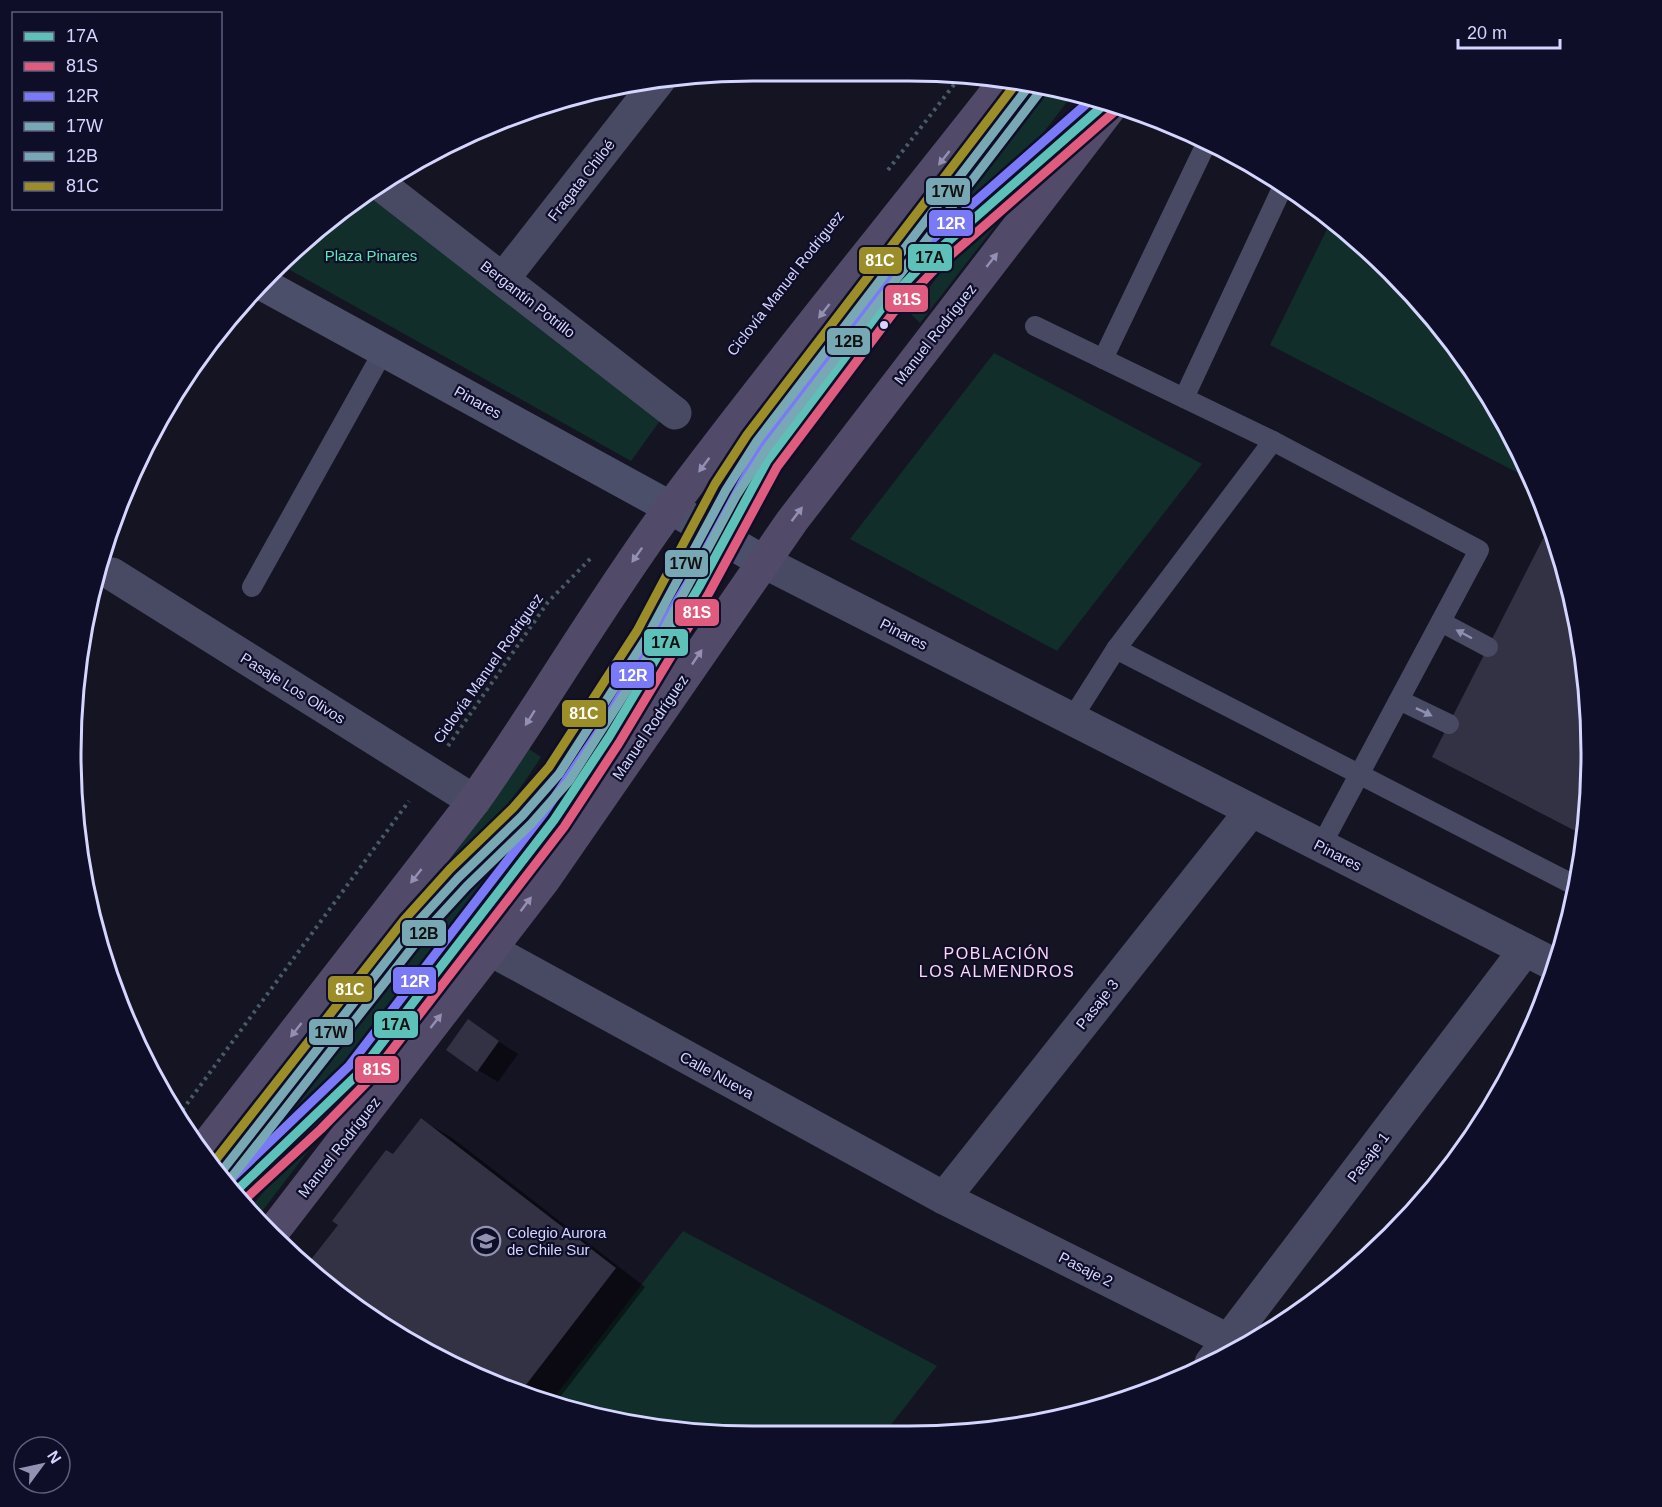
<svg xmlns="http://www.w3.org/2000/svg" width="1662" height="1507" font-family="Arial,sans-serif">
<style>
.green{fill:#112e2b}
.shadow{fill:#0007}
.building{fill:#333144}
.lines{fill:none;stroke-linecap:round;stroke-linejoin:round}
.path{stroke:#475b68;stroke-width:4;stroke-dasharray:3 4.5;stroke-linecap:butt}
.lane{stroke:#484a63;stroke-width:20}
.street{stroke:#484a63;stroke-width:33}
.secondary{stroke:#4c4f69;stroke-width:33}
.primary{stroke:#514b69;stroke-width:33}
.bus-1-casing{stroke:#0f0e28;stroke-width:14}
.bus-2-casing{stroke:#0f0e28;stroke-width:14}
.bus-3-casing{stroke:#0f0e28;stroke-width:14}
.bus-4-casing{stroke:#0f0e28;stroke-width:14}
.bus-5-casing{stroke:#0f0e28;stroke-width:14}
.bus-6-casing{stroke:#0f0e28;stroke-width:14}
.bus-1{stroke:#5dc1b9;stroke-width:9}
.bus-2{stroke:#df5c7f;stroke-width:9}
.bus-3{stroke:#7a7af8;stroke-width:9}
.bus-4{stroke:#79a8b5;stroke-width:9}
.bus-5{stroke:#79a8b5;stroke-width:9}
.bus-6{stroke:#9b8d27;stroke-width:9}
.oneway{fill:#9390b4}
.oneway2{fill:#8e90b1}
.bus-dot{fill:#d5d6ff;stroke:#0f0e28;stroke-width:2}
.labels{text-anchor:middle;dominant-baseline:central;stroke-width:4.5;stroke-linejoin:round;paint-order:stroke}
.street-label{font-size:15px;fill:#d5d6ff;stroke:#0f0e28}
.park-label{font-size:15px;fill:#58e8b0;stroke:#0f0e28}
.poi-label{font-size:15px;fill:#d5d6ff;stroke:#0f0e28;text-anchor:start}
.neighbourhood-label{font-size:16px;letter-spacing:1.5px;fill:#ffd7f6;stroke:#0f0e28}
.rim{fill:none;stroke:#d5d6ff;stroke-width:3}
.line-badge{stroke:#0f0e28;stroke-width:2}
.badge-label{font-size:16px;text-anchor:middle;font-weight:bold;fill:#fff}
.pale-badge-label{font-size:16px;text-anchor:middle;font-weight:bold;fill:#111}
</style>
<rect width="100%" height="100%" fill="#151422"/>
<g class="green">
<path d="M1045,84L1074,93L1022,160L993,191L903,267Z"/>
<path d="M372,190L662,418L631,461L283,266L337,212Z"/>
<path d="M1004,208H1009L920,323L910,313L943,269Z"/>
<path d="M1331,221L1391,270L1476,374L1534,481L1270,345Z"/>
<path d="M994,353L1202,464L1057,651L850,539Z"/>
<path d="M529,749L541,757C518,793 482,842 446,866Z"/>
<path d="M545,810L423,970L320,1097L227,1185L224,1183C272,1121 320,1060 367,999C416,937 479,853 545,810Z"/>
<path d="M315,1142L257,1218L249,1210L265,1190Z"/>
<path d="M683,1231L937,1366L882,1436L665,1431L549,1404Z"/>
</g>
<g class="shadow">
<path d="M1550,527L1578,620L1591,753L1583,835L1464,774Z"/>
<path d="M468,1021L518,1054L498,1082L478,1070Z"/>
<path d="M421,1120L451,1137L645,1287L554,1405L534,1400L412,1345L340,1294L393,1155Z"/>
</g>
<g class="building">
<path d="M1550,525L1578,620L1591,753L1583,835L1432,757Z"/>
<path d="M468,1019L499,1041L477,1072L446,1050Z"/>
<path d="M421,1118L616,1268L519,1394L419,1348L339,1293L343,1288L309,1262L338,1225L332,1221L386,1150L393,1154Z"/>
</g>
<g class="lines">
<g class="path">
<path d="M888,170L963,73"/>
<path d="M448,746L548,602L592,557"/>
<path d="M178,1116L409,801"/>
</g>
<g class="lane">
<path d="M1035,326L1273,441L1479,550L1321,846"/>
<path d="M1103,359L1207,142"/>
<path d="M1184,398L1284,184"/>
<path d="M252,587L384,350"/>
<path d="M1441,622L1488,647"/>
<path d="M1116,649L1578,887"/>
<path d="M1399,700L1449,724"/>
<path d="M1071,720L1116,649L1273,441"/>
<path d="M218,1176L413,927L458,878L522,816L559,774L647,637L726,490L757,441L1032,82"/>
<path d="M234,1193L313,1120L358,1074L554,820L609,737L699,587L767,461L884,305L928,259L1082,124"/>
</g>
<g class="street">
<path d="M381,185L675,413"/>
<path d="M503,279L659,80"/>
<path d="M762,561L1555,965"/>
<path d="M112,574L474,801"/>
<path d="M491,950L944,1198L1228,1340"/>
<path d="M944,1198L1251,811"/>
<path d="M1211,1363L1525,950"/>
</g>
<path class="secondary" d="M264,285L671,508L762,561"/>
<g class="primary">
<path d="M201,1153L474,801C542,705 601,602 671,507C779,362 895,222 1007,79"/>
<path d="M272,1233L543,881L792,521L1112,105"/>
</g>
<g class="bus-1-casing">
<path id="bus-1" d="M234,1193L358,1074L554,820L609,737L699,587L767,461L884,305L928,259L1106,103"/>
</g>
<g class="bus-2-casing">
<path id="bus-2" d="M242,1202L321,1129L368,1081L564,827L619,743L709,593L777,467L893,313L936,268L1114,112"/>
</g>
<g class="bus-3-casing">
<path id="bus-3" d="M226,1184L349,1066L544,813L599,731L689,581L757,455L874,298L920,250L1092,99"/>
</g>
<g class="bus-4-casing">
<path id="bus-4" d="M218,1176L413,927L458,878L522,816L559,774L647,637L726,490L757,441L1032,82"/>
</g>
<g class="bus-5-casing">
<path id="bus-5" d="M227,1183L422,935L467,886L531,824L569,781L657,643L736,496L767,448L1042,89"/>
</g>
<g class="bus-6-casing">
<path id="bus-6" d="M210,1167L404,920L450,869L513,808L549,767L637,631L715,484L747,435L1018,81"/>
</g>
<use href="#bus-1" class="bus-1"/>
<use href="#bus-2" class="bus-2"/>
<use href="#bus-3" class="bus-3"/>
<use href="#bus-4" class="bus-4"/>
<use href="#bus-5" class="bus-5"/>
<use href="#bus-6" class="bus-6"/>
</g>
<defs><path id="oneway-solid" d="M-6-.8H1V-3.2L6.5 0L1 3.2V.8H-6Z" transform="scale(1.5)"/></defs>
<g class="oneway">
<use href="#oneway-solid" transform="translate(944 158) rotate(128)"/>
<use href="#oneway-solid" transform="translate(992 260) rotate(-52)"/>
<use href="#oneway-solid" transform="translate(824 311) rotate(128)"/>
<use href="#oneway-solid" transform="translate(704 465) rotate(127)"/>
<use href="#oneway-solid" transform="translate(797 514) rotate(-53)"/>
<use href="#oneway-solid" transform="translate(637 555) rotate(125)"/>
<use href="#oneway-solid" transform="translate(697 657) rotate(-56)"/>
<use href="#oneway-solid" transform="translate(530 718) rotate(122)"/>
<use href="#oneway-solid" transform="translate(416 876) rotate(128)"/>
<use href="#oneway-solid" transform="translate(526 904) rotate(-53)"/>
<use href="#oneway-solid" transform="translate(436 1021) rotate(-52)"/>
<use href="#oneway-solid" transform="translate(296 1030) rotate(128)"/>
</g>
<g class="oneway2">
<use href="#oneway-solid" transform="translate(1464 634) rotate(-152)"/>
<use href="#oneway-solid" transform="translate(1424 712) rotate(26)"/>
</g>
<defs>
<g id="school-ring" transform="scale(1.5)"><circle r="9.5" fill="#0f0e28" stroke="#9292b2" stroke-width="1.5"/><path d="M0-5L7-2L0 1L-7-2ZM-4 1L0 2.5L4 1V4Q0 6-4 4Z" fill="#9292b2"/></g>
</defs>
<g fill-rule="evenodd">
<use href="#school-ring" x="486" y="1241"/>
</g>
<circle class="bus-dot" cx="884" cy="325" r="5"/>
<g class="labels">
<g class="street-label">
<text transform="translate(581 180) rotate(-52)">Fragata Chiloé</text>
<text transform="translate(785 283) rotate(-52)">Ciclovía Manuel Rodriguez</text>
<text transform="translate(528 299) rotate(38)">Bergantín Potrillo</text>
<text transform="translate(935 334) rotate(-52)">Manuel Rodríguez</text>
<text transform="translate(478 402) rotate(29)">Pinares</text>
<text transform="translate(904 634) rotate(27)">Pinares</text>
<text transform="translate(488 668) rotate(-55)">Ciclovía Manuel Rodriguez</text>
<text transform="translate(293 688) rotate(32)">Pasaje Los Olivos</text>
<text transform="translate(650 727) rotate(-56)">Manuel Rodríguez</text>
<text transform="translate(1338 855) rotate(27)">Pinares</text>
<text transform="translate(1097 1004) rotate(-52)">Pasaje 3</text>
<text transform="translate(717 1075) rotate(29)">Calle Nueva</text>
<text transform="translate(339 1147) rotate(-52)">Manuel Rodríguez</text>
<text transform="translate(1368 1157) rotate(-53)">Pasaje 1</text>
<text transform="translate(1086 1269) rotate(27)">Pasaje 2</text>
</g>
<g class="park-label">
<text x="371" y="255">Plaza Pinares</text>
</g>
<g class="poi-label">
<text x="507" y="1232">Colegio Aurora<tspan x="507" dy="17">de Chile Sur</tspan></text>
</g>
<g class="neighbourhood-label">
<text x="997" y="953">POBLACIÓN<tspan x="997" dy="18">LOS ALMENDROS</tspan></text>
</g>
</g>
<path d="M0 0H1662V1507H0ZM753 81H909A672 672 0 0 1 1581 753V754A672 672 0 0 1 909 1426H753A672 672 0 0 1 81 754V753A672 672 0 0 1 753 81Z" fill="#0f0e28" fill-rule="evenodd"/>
<path class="rim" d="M753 81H909A672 672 0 0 1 1581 753V754A672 672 0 0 1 909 1426H753A672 672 0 0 1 81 754V753A672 672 0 0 1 753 81Z"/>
<g class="line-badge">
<rect x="925" y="177" width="46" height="29" rx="6" fill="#79a8b5"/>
<rect x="928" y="209" width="46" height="28" rx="6" fill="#7a7af8"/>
<rect x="907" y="243" width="46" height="29" rx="6" fill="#5dc1b9"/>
<rect x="858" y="246" width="45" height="29" rx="6" fill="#9b8d27"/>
<rect x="884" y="284" width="45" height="29" rx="6" fill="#df5c7f"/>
<rect x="826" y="327" width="45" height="29" rx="6" fill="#79a8b5"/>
<rect x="664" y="549" width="45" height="29" rx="6" fill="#79a8b5"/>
<rect x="674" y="598" width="46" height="29" rx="6" fill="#df5c7f"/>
<rect x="643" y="628" width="46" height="29" rx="6" fill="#5dc1b9"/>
<rect x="610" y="661" width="45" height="28" rx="6" fill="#7a7af8"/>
<rect x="561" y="699" width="46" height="29" rx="6" fill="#9b8d27"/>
<rect x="401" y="919" width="46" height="28" rx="6" fill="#79a8b5"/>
<rect x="392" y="966" width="45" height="29" rx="6" fill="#7a7af8"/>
<rect x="327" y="975" width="46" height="28" rx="6" fill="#9b8d27"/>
<rect x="373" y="1010" width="46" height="29" rx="6" fill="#5dc1b9"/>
<rect x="308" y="1018" width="46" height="28" rx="6" fill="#79a8b5"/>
<rect x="354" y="1055" width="46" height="29" rx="6" fill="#df5c7f"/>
</g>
<g class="badge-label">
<text x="951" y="229">12R</text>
<text x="880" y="266">81C</text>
<text x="907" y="305">81S</text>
<text x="697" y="618">81S</text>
<text x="633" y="681">12R</text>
<text x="584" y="719">81C</text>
<text x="415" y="987">12R</text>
<text x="350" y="995">81C</text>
<text x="377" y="1075">81S</text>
</g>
<g class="pale-badge-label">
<text x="948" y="197">17W</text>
<text x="930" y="263">17A</text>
<text x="849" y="347">12B</text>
<text x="686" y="569">17W</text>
<text x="666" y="648">17A</text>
<text x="424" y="939">12B</text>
<text x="396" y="1030">17A</text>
<text x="331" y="1038">17W</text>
</g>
<rect x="12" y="12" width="210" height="198" fill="#0f0e28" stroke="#5e5e7e" stroke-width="1.5"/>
<rect x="24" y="32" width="30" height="9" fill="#5dc1b9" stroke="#5e5e7e" stroke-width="1.5"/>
<text x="66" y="42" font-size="18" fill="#d5d6ff">17A</text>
<rect x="24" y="62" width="30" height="9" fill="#df5c7f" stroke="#5e5e7e" stroke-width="1.5"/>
<text x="66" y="72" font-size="18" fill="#d5d6ff">81S</text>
<rect x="24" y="92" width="30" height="9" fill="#7a7af8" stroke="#5e5e7e" stroke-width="1.5"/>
<text x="66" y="102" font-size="18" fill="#d5d6ff">12R</text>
<rect x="24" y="122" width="30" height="9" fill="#79a8b5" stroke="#5e5e7e" stroke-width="1.5"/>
<text x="66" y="132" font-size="18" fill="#d5d6ff">17W</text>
<rect x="24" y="152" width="30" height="9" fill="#79a8b5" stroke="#5e5e7e" stroke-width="1.5"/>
<text x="66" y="162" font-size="18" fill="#d5d6ff">12B</text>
<rect x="24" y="182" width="30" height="9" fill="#9b8d27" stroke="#5e5e7e" stroke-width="1.5"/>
<text x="66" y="192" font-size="18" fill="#d5d6ff">81C</text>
<g transform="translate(42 1465) rotate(57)"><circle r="28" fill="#0f0e28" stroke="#5e5e7e" stroke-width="1.5"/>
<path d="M0-4.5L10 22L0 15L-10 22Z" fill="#9292b2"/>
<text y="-9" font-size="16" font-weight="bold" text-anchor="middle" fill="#d5d6ff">N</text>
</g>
<path d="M1458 39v9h102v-9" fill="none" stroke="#d5d6ff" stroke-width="3"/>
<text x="1467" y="39" font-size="18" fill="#d5d6ff" stroke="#0f0e28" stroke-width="4.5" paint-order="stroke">20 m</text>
</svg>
